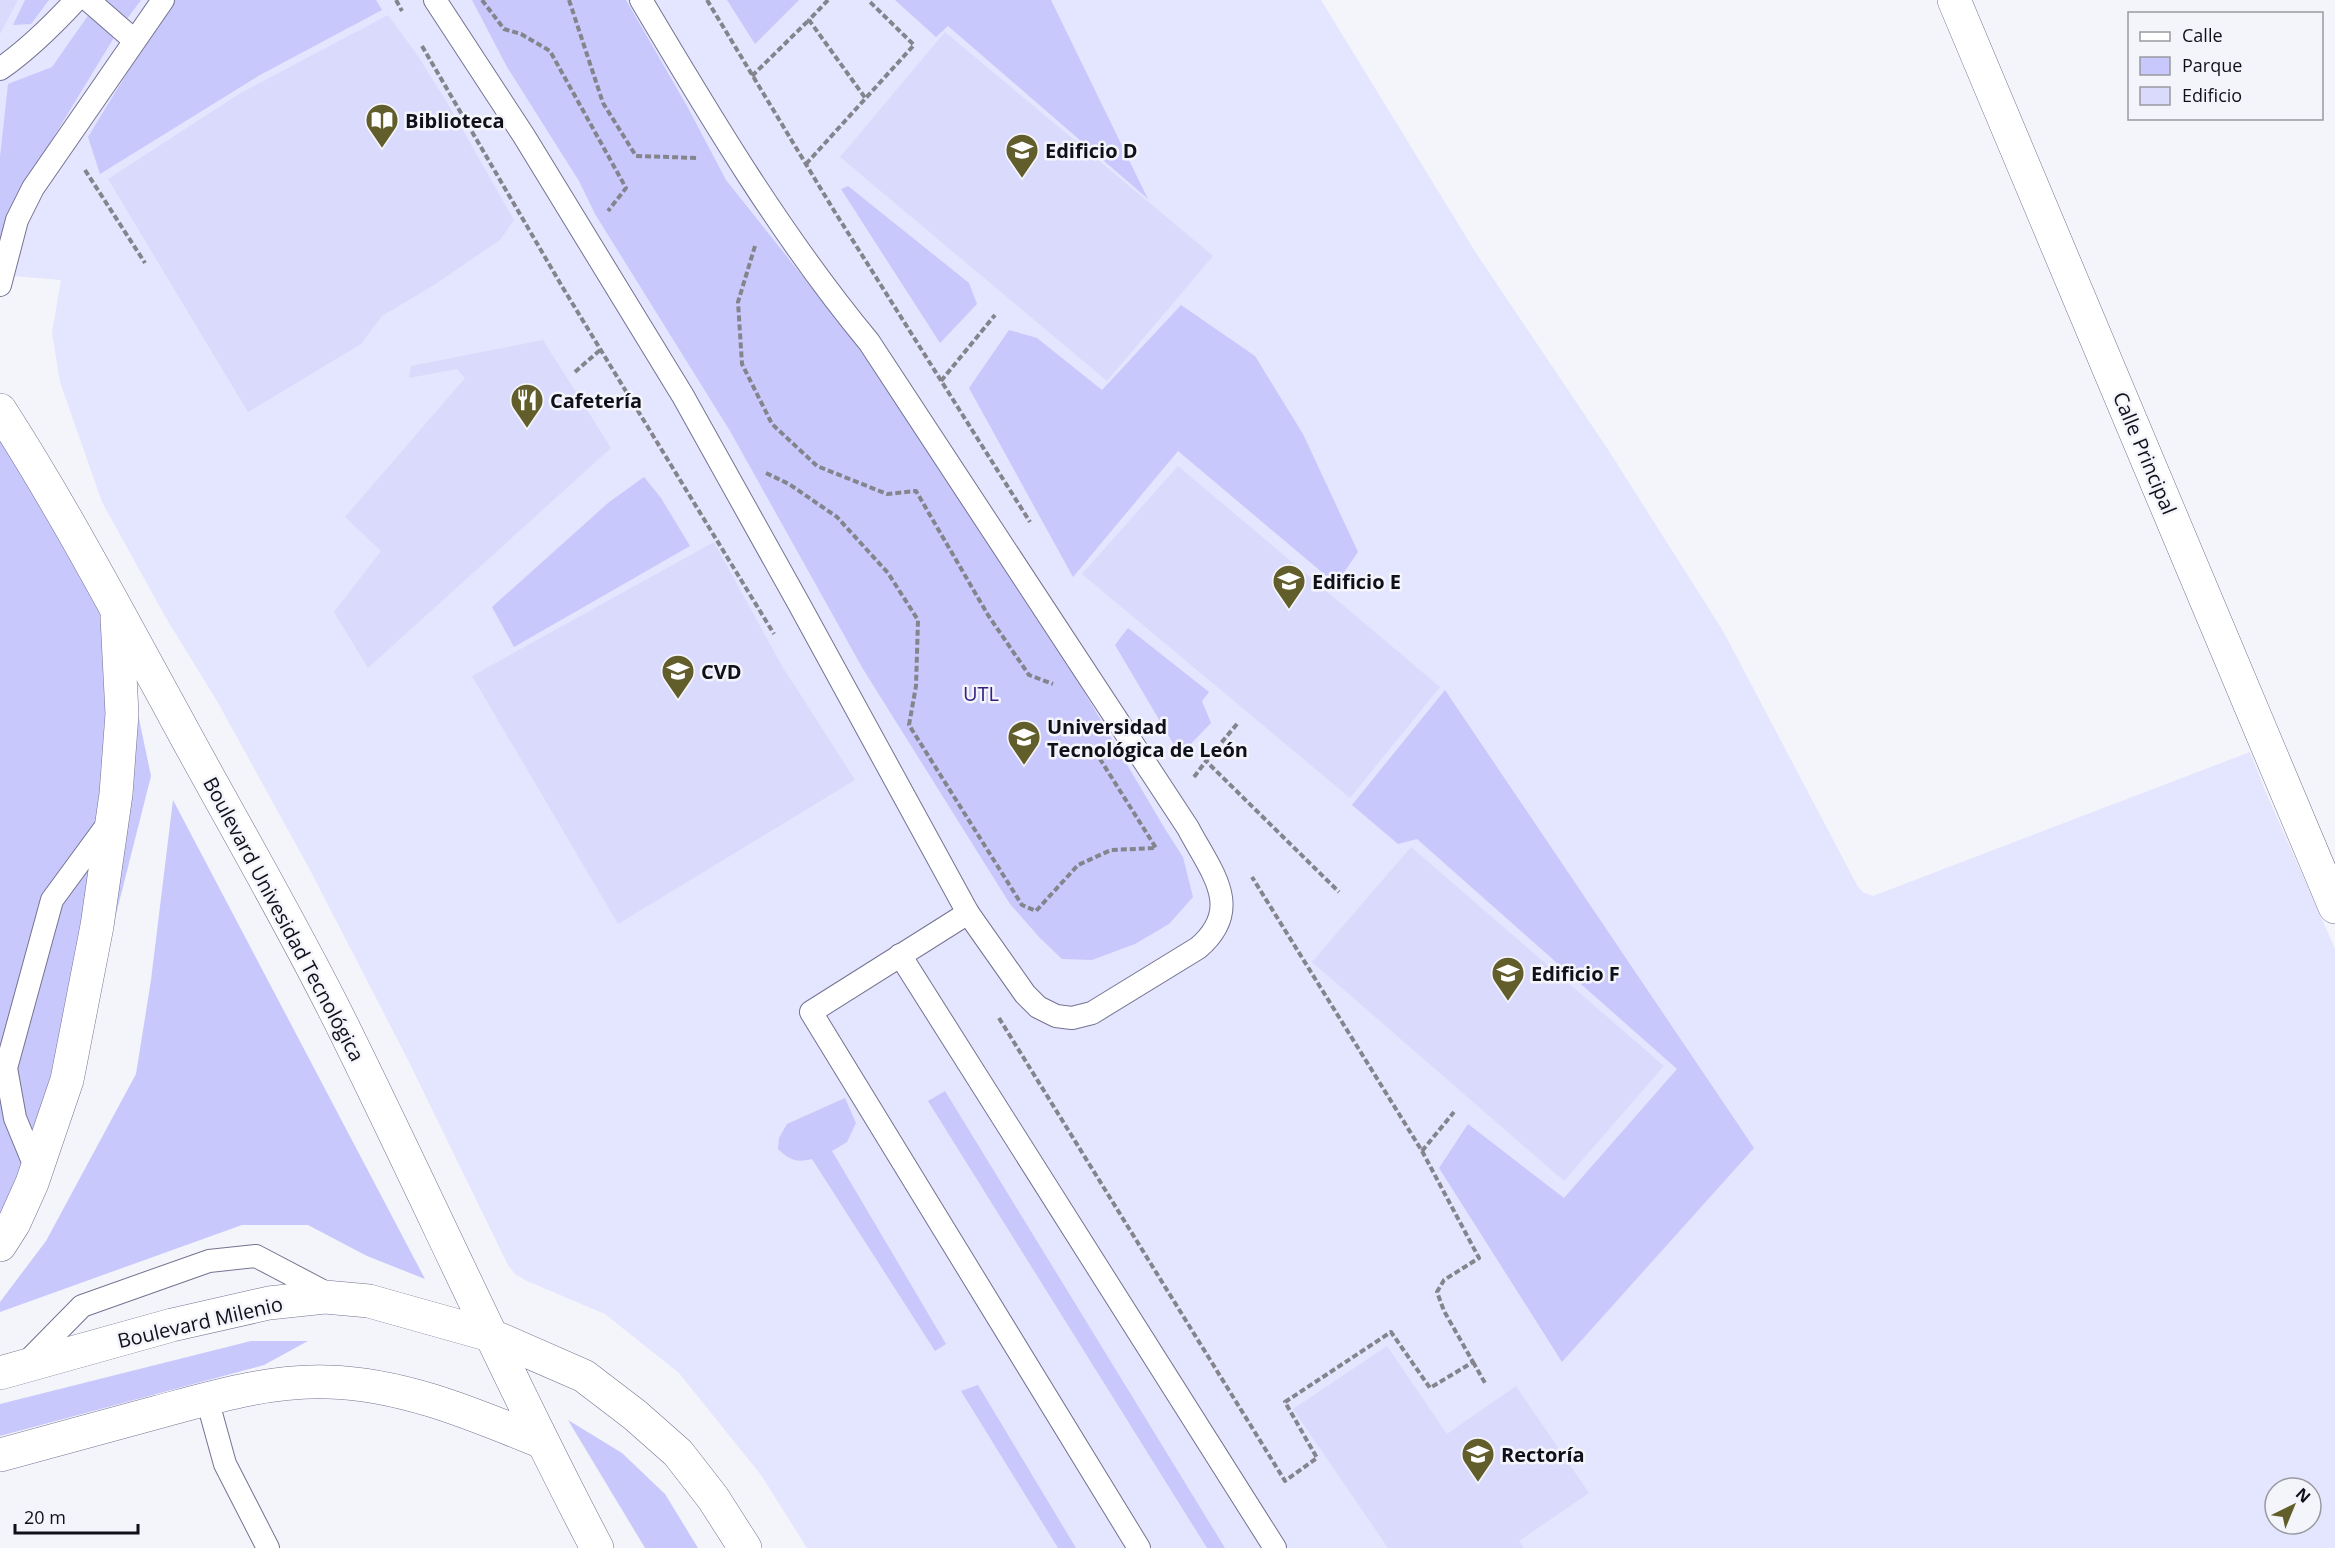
<svg xmlns="http://www.w3.org/2000/svg" width="2335" height="1548" font-family="'Open Sans',sans-serif">
<style>
.built{fill:#e4e5fe;fill-rule:evenodd}
.green{fill:#c8c8fc}
.building{fill:#dadafd}
.lines{fill:none;stroke-linecap:round;stroke-linejoin:round}
.lane-casing{stroke:#747392;stroke-width:24}
.street-casing{stroke:#747392;stroke-width:34}
.secondary-casing{stroke:#747392;stroke-width:34}
.path{stroke:#84848d;stroke-width:4;stroke-dasharray:6 3;stroke-linecap:butt}
.lane{stroke:#fff;stroke-width:22}
.street{stroke:#fff;stroke-width:33}
.secondary{stroke:#fff;stroke-width:33}
.labels{text-anchor:middle;dominant-baseline:central;stroke-width:5;stroke-linejoin:round;paint-order:stroke}
.poi-label{font-size:20px;font-weight:bold;fill:#10101b;stroke:#f4f4fb;text-anchor:start}
.street-label{font-size:20px;fill:#10101b;stroke:#f4f4fb}
.park-label{font-size:20px;fill:#362182;stroke:#f4f4fb}
</style>
<rect width="100%" height="100%" fill="#f4f4fb"/>
<path class="built" d="M0,0H1321L1476,253L1607,448L1723,631L1858,887L1864,893L1873,896L2250,752L2267,795L2335,949V1548H807L761,1475L679,1373L605,1314L527,1281L515,1274L508,1265L408,1060L309,868L217,701L166,618L102,502L60,382L52,333L61,280L0,275ZM2275,1488H2311V1524H2275Z"/>
<g class="green">
<path d="M25,0H49L31,24L13,25Z"/>
<path d="M99,0H141L118,31L11,207L0,264V157L8,84L52,67Z"/>
<path d="M175,0H376L382,10L260,75L100,174L88,137L155,27Z"/>
<path d="M472,0H626L687,106L726,180L854,341L933,457L1056,644L1165,829L1183,857L1193,897L1169,924L1135,944L1092,960L1062,959L1040,938L1010,904L863,669L730,431L595,214L579,181L507,67Z"/>
<path d="M727,0H799L755,44Z"/>
<path d="M895,0H1051L1148,199L948,26L936,37Z"/>
<path d="M848,186L969,283L977,304L940,343L841,189Z"/>
<path d="M1181,305L1255,356L1303,434L1358,552L1336,584L1178,451L1073,577L969,388L1009,330L1037,338L1102,390Z"/>
<path d="M0,413L116,609L151,776L64,1120L0,1245Z"/>
<path d="M644,477L661,498L690,546L514,647L492,607L608,503Z"/>
<path d="M1128,628L1209,692L1202,701L1211,723L1180,755L1115,645Z"/>
<path d="M1445,690L1754,1148L1562,1362L1439,1168L1468,1124L1564,1198L1677,1069L1417,839L1398,844L1352,805Z"/>
<path d="M173,800L425,1279L367,1256L308,1225H242L0,1312V1302L46,1241L136,1074L151,980Z"/>
<path d="M945,1091L1225,1548H1207L928,1101Z"/>
<path d="M845,1098L856,1123L847,1142L832,1151L946,1344L935,1351L812,1159C796,1163 790,1160 778,1149L779,1138L787,1124Z"/>
<path d="M251,1341H308L264,1365L0,1436V1404Z"/>
<path d="M978,1385L1076,1548H1058L961,1391Z"/>
<path d="M568,1420L622,1453L665,1494L698,1548H645Z"/>
</g>
<g class="building">
<path d="M0,0H18L0,34Z"/>
<path d="M388,15L418,56L452,111L514,220L500,240L434,285L382,316L361,344L248,412L108,179L239,94Z"/>
<path d="M945,32L1213,256L1107,381L840,157Z"/>
<path d="M543,340L611,448L368,668L334,612L381,551L345,517L465,378L457,369L409,378L411,366Z"/>
<path d="M1178,466L1440,687L1350,798L1082,574Z"/>
<path d="M714,542L782,666L855,780L618,924L472,676Z"/>
<path d="M1411,847L1664,1066L1564,1181L1312,962Z"/>
<path d="M1387,1346L1447,1434L1516,1386L1589,1493L1519,1541L1524,1548H1388L1293,1409Z"/>
</g>
<g class="lines">
<g class="lane-casing">
<g id="lane">
<path d="M88,0L134,40"/>
<path d="M435,0L524,136L683,396L799,604L968,913L1025,994L1038,1007L1056,1016L1072,1018L1092,1013L1198,948C1245,908 1211,872 1188,828L869,342C782,237 711,118 641,0"/>
<path d="M0,69C29,49 52,26 76,0"/>
<path d="M0,285L17,220L33,188L163,0"/>
<path d="M968,913L811,1012L1139,1548"/>
<path d="M900,955L1275,1548"/>
<path d="M36,1169L15,1118L6,1068L52,900L110,821"/>
<path d="M25,1364L82,1306L209,1261L256,1256L334,1297"/>
<path d="M207,1399L225,1464L268,1548"/>
</g>
</g>
<g class="street-casing">
<path id="street" d="M1954,0L2335,907"/>
</g>
<g class="secondary-casing">
<g id="secondary">
<path d="M0,410C62,506 115,607 170,707C228,815 291,921 345,1031C430,1203 508,1378 597,1548"/>
<path d="M0,1245L14,1223L32,1183L67,1080L97,926L116,794L122,714L117,617"/>
<path d="M0,1373L172,1325L269,1303L325,1297L369,1301L490,1335L584,1376L635,1415L678,1453L713,1498L745,1548"/>
<path d="M0,1455C53,1441 105,1426 158,1412C214,1397 270,1380 328,1382C403,1384 473,1414 542,1442"/>
</g>
</g>
<g class="path">
<path d="M396,0L402,11"/>
<path d="M482,0L504,29L521,34L550,51L626,188L608,211"/>
<path d="M569,0L603,103L636,156L698,158"/>
<path d="M707,0L833,209L1030,522"/>
<path d="M828,0L809,20L866,99"/>
<path d="M422,46L563,288L774,634"/>
<path d="M752,76L810,19"/>
<path d="M806,164L914,45L868,0"/>
<path d="M85,170L145,263"/>
<path d="M755,246L738,302L742,364L772,424L817,466L887,494L916,491L988,615L1029,675L1053,684"/>
<path d="M575,372L600,350"/>
<path d="M941,381L995,315"/>
<path d="M766,473L789,484L837,517L888,573L918,620L916,686L909,725L1022,905L1036,911L1078,865L1111,850L1156,848L1100,759"/>
<path d="M1237,724L1206,761L1339,892"/>
<path d="M1194,777L1206,761"/>
<path d="M999,1018L1285,1481L1317,1458L1285,1402L1391,1332L1430,1388L1473,1362L1444,1311L1437,1292L1444,1280L1479,1258L1422,1151L1252,877"/>
<path d="M1422,1151L1454,1112"/>
<path d="M1473,1362L1485,1383"/>
</g>
<use href="#lane" class="lane"/>
<use href="#street" class="street"/>
<use href="#secondary" class="secondary"/>
</g>
<defs>
<g id="library-pin" transform="scale(1.725)"><path d="M0 17L-7.5 6A9.5 9.5 0 1 1 7.5 6Z" fill="#625e2b" stroke="#f4f4fb"/><path d="M-6-4Q-3-5.5-.7-3.5V5Q-3 3-6 4ZM6-4Q3-5.5 .7-3.5V5Q3 3 6 4Z" fill="#fff"/></g>
<g id="school-pin" transform="scale(1.725)"><path d="M0 17L-7.5 6A9.5 9.5 0 1 1 7.5 6Z" fill="#625e2b" stroke="#f4f4fb"/><path d="M0-5L7-2L0 1L-7-2ZM-4 1L0 2.5L4 1V4Q0 6-4 4Z" fill="#fff"/></g>
<g id="restaurant-pin" transform="scale(1.725)"><path d="M0 17L-7.5 6A9.5 9.5 0 1 1 7.5 6Z" fill="#625e2b" stroke="#f4f4fb"/><path d="M-5-6h1v4h1v-4h1v4h1v-4h1v5L-1.5 .5V6h-2V.5L-5-1ZM5-6V6H3V1.5H1.5Q1.5-4 5-6Z" fill="#fff"/></g>
<g id="university-pin" transform="scale(1.725)"><path d="M0 17L-7.5 6A9.5 9.5 0 1 1 7.5 6Z" fill="#625e2b" stroke="#f4f4fb"/><path d="M0-5L7-2L0 1L-7-2ZM-4 1L0 2.5L4 1V4Q0 6-4 4Z" fill="#fff"/></g>
</defs>
<g fill-rule="evenodd">
<use href="#library-pin" x="382" y="120"/>
<use href="#school-pin" x="1022" y="150"/>
<use href="#restaurant-pin" x="527" y="400"/>
<use href="#school-pin" x="1289" y="581"/>
<use href="#school-pin" x="678" y="671"/>
<use href="#university-pin" x="1024" y="737"/>
<use href="#school-pin" x="1508" y="973"/>
<use href="#school-pin" x="1478" y="1454"/>
</g>
<g class="labels">
<g class="poi-label">
<text x="405" y="120">Biblioteca</text>
<text x="1045" y="150">Edificio D</text>
<text x="550" y="400">Cafetería</text>
<text x="1312" y="581">Edificio E</text>
<text x="701" y="671">CVD</text>
<text x="1047" y="726">Universidad<tspan x="1047" dy="23">Tecnológica de León</tspan></text>
<text x="1531" y="973">Edificio F</text>
<text x="1501" y="1454">Rectoría</text>
</g>
<g class="street-label">
<text transform="translate(2145 453) rotate(67)">Calle Principal</text>
<text transform="translate(284 919) rotate(62)">Boulevard Univesidad Tecnológica</text>
<text transform="translate(200 1322) rotate(-13)">Boulevard Milenio</text>
</g>
<g class="park-label">
<text x="981" y="693">UTL</text>
</g>
</g>
<rect x="2128" y="12" width="195" height="108" fill="#f4f4fb" stroke="#9999a1" stroke-width="1.5"/>
<rect x="2140" y="32" width="30" height="9" fill="#ffffff" stroke="#9999a1" stroke-width="1.5"/>
<text x="2182" y="42" font-size="18" fill="#10101b">Calle</text>
<rect x="2140" y="57" width="30" height="18" fill="#c8c8fc" stroke="#9999a1" stroke-width="1.5"/>
<text x="2182" y="72" font-size="18" fill="#10101b">Parque</text>
<rect x="2140" y="87" width="30" height="18" fill="#dadafd" stroke="#9999a1" stroke-width="1.5"/>
<text x="2182" y="102" font-size="18" fill="#10101b">Edificio</text>
<g transform="translate(2293 1506) rotate(43)"><circle r="28" fill="#f4f4fb" stroke="#9999a1" stroke-width="1.5"/>
<path d="M0-4.5L10 22L0 15L-10 22Z" fill="#625e2b"/>
<text y="-9" font-size="16" font-weight="bold" text-anchor="middle" fill="#10101b">N</text>
</g>
<path d="M15 1524v9h123v-9" fill="none" stroke="#10101b" stroke-width="3"/>
<text x="24" y="1524" font-size="18" fill="#10101b" stroke="#f4f4fb" stroke-width="4.5" paint-order="stroke">20 m</text>
</svg>
